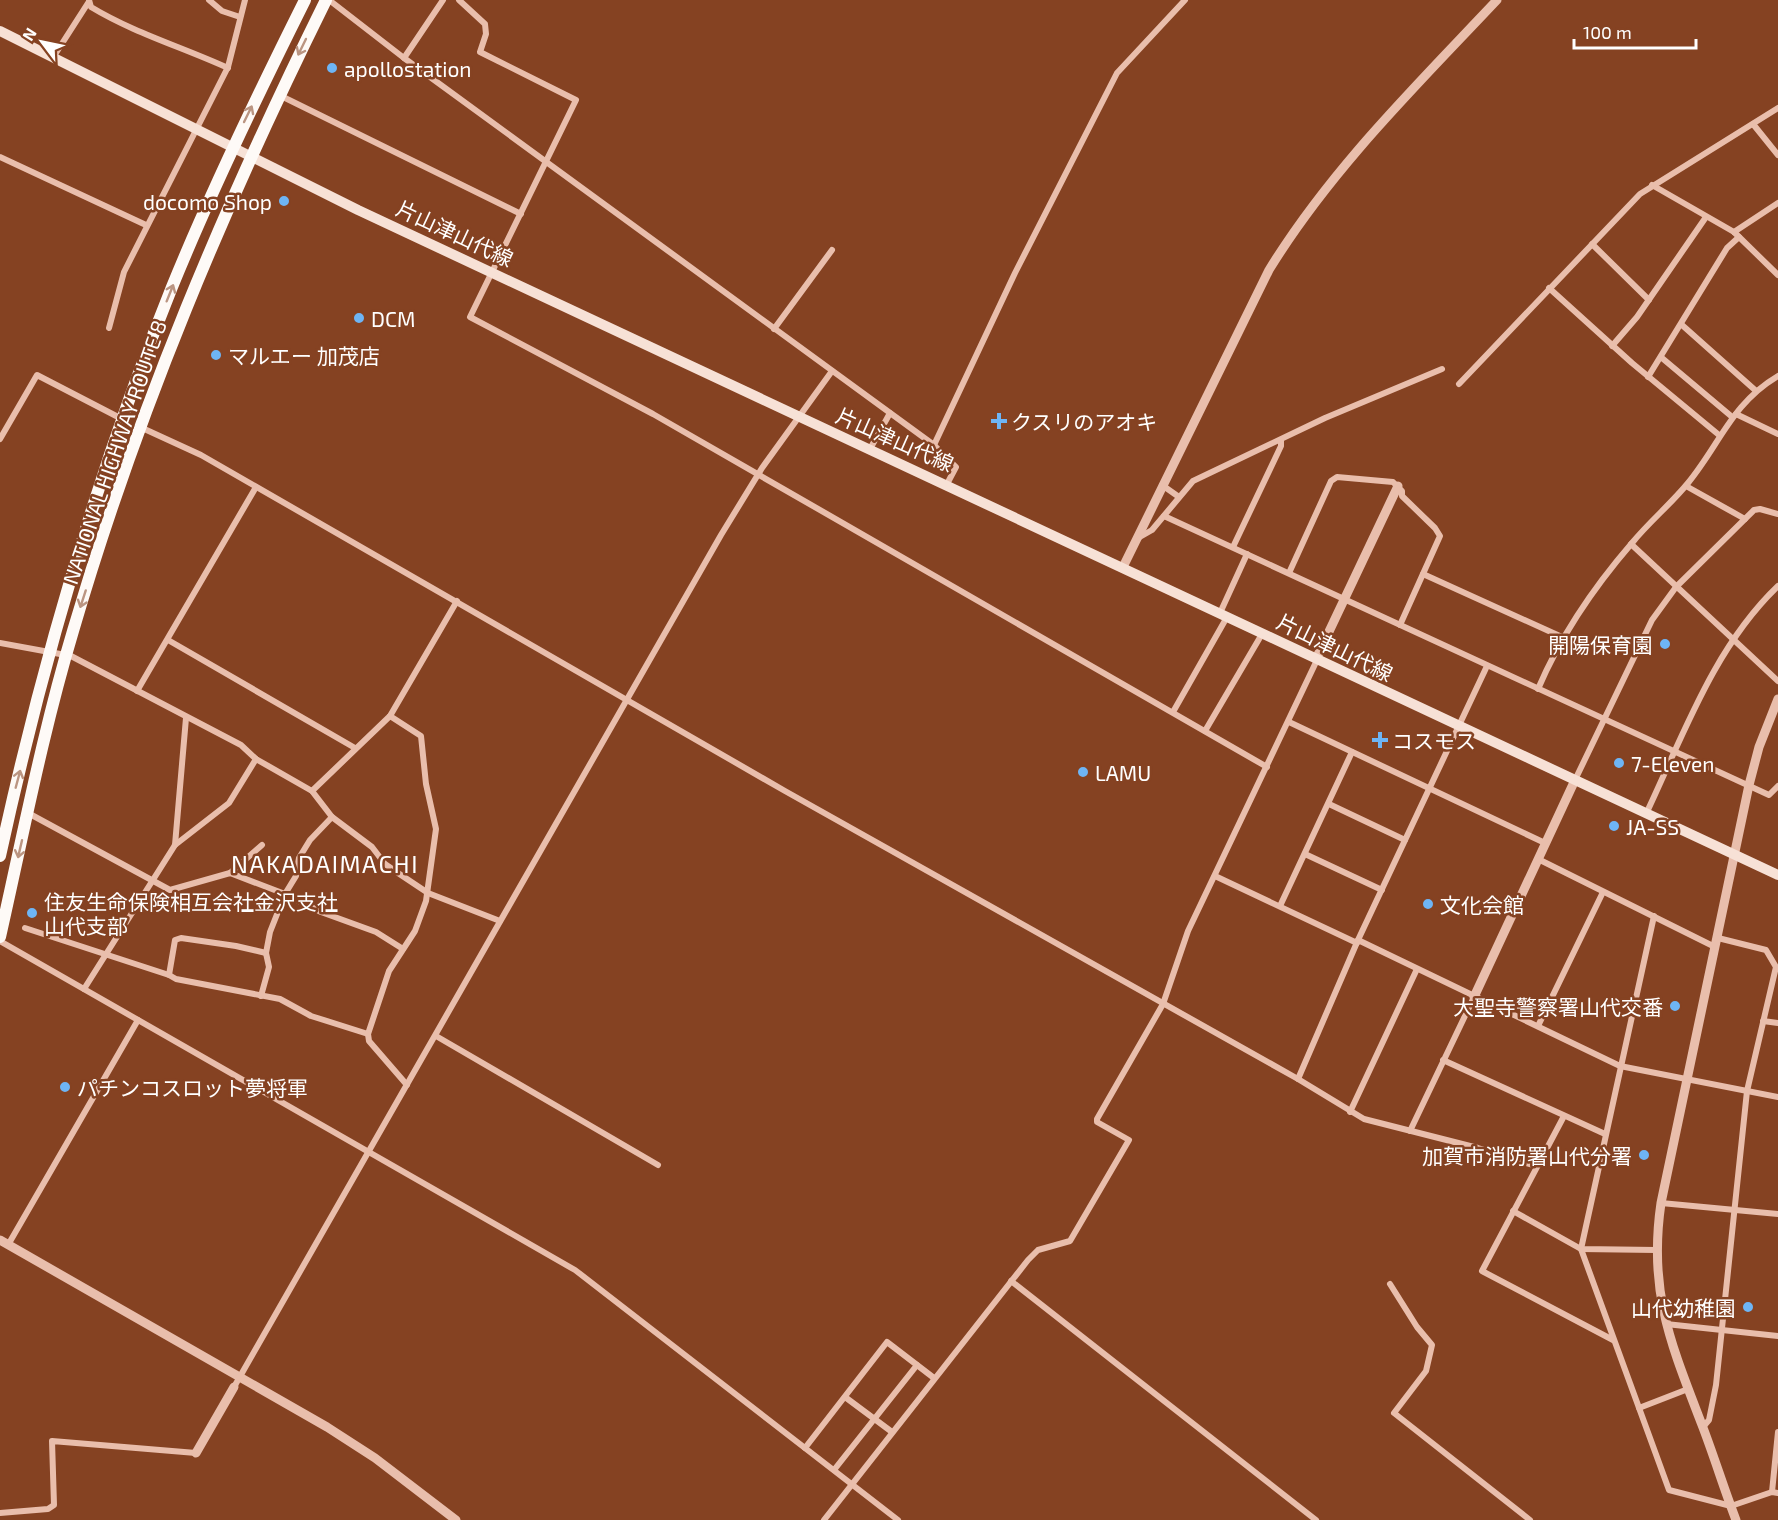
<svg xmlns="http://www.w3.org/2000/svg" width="1778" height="1520" font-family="'Exo 2','Noto Sans JP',sans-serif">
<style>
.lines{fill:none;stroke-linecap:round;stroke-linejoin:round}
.minor{stroke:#e9beac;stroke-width:6}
.tertiary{stroke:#e9beac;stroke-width:9}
.secondary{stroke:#f7e1d6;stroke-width:10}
.trunk{stroke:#fefaf7;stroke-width:12}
.oneway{stroke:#bb9582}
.poi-dot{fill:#6eb5f5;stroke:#854222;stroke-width:2}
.labels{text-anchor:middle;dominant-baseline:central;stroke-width:5;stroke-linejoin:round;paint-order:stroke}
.poi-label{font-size:21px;fill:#fff;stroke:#854222;text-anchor:start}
.street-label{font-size:21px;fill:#fff;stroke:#854222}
.quarter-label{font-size:24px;letter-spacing:1.5px;fill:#fff;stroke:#854222}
</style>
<rect width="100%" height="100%" fill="#854222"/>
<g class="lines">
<g class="minor">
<path d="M89,0L91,7C134,33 182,47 228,68"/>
<path d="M209,0L222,11L240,17"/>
<path d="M329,0L404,58L934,445L956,467L947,484"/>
<path d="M459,0L485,24L486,34L480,52L576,100L470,317L653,414L1267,767"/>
<path d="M54,56L88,3"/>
<path d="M404,58L443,0"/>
<path d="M279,95L521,214"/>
<path d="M1753,124L1778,155"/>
<path d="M0,157L146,225"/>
<path d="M1652,185L1734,232L1778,275"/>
<path d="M1734,232L1778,203"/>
<path d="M1592,244L1649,300"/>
<path d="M1549,288L1632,363L1719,435"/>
<path d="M1682,325L1755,390"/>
<path d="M109,328L124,272L228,67L245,0"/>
<path d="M774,329L832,250"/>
<path d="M1612,346L1637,317L1706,217"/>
<path d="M1662,358L1731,416"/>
<path d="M1648,377L1727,248L1739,237"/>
<path d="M1459,384L1640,194L1778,108"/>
<path d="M1736,414L1778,434"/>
<path d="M140,427L201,455L785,791L1298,1079L1364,1119L1478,1148L1536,1166"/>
<path d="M0,439L37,375L122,419"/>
<path d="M934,445L1015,273L1117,73L1185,0"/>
<path d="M870,449L890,413"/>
<path d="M1162,485L1179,497"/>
<path d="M1686,486L1745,519"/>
<path d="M1164,516L1769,795L1778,786"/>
<path d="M1138,538L1152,530L1193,481L1325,418L1442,369"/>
<path d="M1631,544L1778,681"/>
<path d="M1233,547L1281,446V440"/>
<path d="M1289,573L1331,481L1337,477L1393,482L1402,491V496L1435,528L1440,536L1400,625"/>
<path d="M1423,574L1562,637"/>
<path d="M1220,613L1247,554"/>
<path d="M168,640L355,748"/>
<path d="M0,643L71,656L241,745L256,759L312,791L332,817L372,847L385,864L398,873L428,893L500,921"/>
<path d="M1538,689C1561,635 1594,587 1632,543C1649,522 1671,504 1688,483C1720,444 1732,403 1778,376"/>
<path d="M137,691L256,487"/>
<path d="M1173,712L1227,617"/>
<path d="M390,716L421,736L426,784L436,829L426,901L415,931L389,971L368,1034L369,1041L407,1085"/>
<path d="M1289,722L1545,843"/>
<path d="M1205,731L1262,634"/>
<path d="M1575,780L1652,620L1676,587L1754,510L1760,509L1778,514"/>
<path d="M312,791L390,716L457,601"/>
<path d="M1329,804L1405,840"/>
<path d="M28,813L170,890L230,873L285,894L321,912L376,932L403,949"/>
<path d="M1646,814C1683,736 1714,647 1778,586"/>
<path d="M175,845L229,803L256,759"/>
<path d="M1305,854L1382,890"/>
<path d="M1538,859L1715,947"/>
<path d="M230,873L262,845"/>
<path d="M1215,876L1357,943"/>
<path d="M1280,906L1352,752"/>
<path d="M1654,916L1581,1249L1669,1490L1731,1506L1772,1492L1778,1493"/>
<path d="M25,928L169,975L176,979L280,999L311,1016L368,1034"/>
<path d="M1358,940L1620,1066L1778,1097"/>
<path d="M0,941L575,1270L898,1520"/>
<path d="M169,975L175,940L181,938L236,946L266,953"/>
<path d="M84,989L175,845L186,718"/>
<path d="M261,996L269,967L266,953L270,932L285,894L296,876L299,858L310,840L332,817"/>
<path d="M1763,1021L1778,1023"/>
<path d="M1538,1026L1603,892"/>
<path d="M436,1036L658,1165"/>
<path d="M1443,1060L1605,1134"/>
<path d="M1298,1079L1358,940L1487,666"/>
<path d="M1350,1112L1417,969"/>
<path d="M1564,1116L1482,1271L1613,1340"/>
<path d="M1410,1131L1474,997"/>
<path d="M1661,1203L1778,1214"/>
<path d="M1513,1211L1581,1249L1656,1250"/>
<path d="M8,1245L138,1020"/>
<path d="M1011,1281L1316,1520"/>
<path d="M1390,1284L1417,1327L1432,1345L1426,1371L1394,1413L1530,1520"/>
<path d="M1666,1324L1778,1336"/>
<path d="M234,1387L721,535L762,468L832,371"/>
<path d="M845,1397L892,1432"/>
<path d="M1639,1408L1688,1389"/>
<path d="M1703,1427L1709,1420L1716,1385L1747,1091L1776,967L1766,950L1718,938"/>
<path d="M805,1448L887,1342L934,1378"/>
<path d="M834,1470L917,1365"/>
<path d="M1772,1492L1778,1432"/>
<path d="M0,1513L48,1509L54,1505L52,1441L196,1453"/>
<path d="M824,1520L1028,1260L1038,1250L1070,1241L1129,1140L1097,1122V1119L1163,1004L1188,931L1317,660"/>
</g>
<g class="tertiary">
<path d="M1123,567L1269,270C1331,169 1416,86 1497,0"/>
<path d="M1316,659L1398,486"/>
<path d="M1474,997L1575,780"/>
<path d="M0,1240L327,1427L375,1458L456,1520"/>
<path d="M196,1453L234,1387"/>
<path d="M1736,1520C1724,1489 1714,1456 1702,1425C1671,1344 1648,1292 1661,1203L1749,785L1759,747L1778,699"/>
</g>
<path class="secondary" d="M0,31L358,210L1778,875"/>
<g class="trunk">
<path d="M0,856C42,663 98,470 172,287C212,189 258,94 305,0"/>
<path d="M0,937C23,835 43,731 73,631C137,412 225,204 326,0"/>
</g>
</g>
<defs><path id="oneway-shaft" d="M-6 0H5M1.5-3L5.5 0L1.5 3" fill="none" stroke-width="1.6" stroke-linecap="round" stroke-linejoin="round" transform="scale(1.5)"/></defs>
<g class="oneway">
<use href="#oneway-shaft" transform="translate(302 47) rotate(116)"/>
<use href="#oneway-shaft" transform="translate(248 114) rotate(-64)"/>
<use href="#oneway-shaft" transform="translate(170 293) rotate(-68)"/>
<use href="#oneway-shaft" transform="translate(83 599) rotate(108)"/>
<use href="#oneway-shaft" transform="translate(18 779) rotate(-75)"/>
<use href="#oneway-shaft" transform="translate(20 849) rotate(103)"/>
</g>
<g class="poi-dot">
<circle cx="332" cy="68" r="6"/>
<circle cx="284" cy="201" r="6"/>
<circle cx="359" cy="318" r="6"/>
<circle cx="216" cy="355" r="6"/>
<path d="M996 412h6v6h6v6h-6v6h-6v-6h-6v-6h6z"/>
<circle cx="1665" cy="644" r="6"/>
<path d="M1377 731h6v6h6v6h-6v6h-6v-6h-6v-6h6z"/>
<circle cx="1619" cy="763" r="6"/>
<circle cx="1083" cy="772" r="6"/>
<circle cx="1614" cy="826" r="6"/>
<circle cx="1428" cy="904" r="6"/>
<circle cx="32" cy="913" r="6"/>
<circle cx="1675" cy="1006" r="6"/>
<circle cx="65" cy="1087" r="6"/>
<circle cx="1644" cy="1155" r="6"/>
<circle cx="1748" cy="1307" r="6"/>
</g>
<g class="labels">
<g class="poi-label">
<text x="344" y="68">apollostation</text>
<text x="272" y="201" text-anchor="end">docomo Shop</text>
<text x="371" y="318">DCM</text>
<text x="228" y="355">マルエー 加茂店</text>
<text x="1011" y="421">クスリのアオキ</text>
<text x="1653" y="644" text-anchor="end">開陽保育園</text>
<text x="1392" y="740">コスモス</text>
<text x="1631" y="763">7-Eleven</text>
<text x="1095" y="772">LAMU</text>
<text x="1626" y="826">JA-SS</text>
<text x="44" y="901">住友生命保険相互会社金沢支社<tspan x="44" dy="24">山代支部</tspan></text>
<text x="1440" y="904">文化会館</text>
<text x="1663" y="1006" text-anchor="end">大聖寺警察署山代交番</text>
<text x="77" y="1087">パチンコスロット夢将軍</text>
<text x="1632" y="1155" text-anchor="end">加賀市消防署山代分署</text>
<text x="1736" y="1307" text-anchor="end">山代幼稚園</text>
</g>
<g class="street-label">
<text transform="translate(455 233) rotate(25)">片山津山代線</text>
<text transform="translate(895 439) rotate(24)">片山津山代線</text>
<text transform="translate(114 452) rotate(-71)">NATIONAL HIGHWAY ROUTE 8</text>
<text transform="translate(1335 647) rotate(26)">片山津山代線</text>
</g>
<g class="quarter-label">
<text x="325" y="863">NAKADAIMACHI</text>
</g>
</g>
<g transform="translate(42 42) rotate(302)" stroke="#854222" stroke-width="4.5" paint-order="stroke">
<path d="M0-4.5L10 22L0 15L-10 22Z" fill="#ffffff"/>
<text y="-9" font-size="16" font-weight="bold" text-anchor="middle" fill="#ffffff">N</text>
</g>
<path d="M1574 39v9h122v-9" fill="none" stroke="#ffffff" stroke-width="3"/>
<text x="1583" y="39" font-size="18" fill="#ffffff" stroke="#854222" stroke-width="4.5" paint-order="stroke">100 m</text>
</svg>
